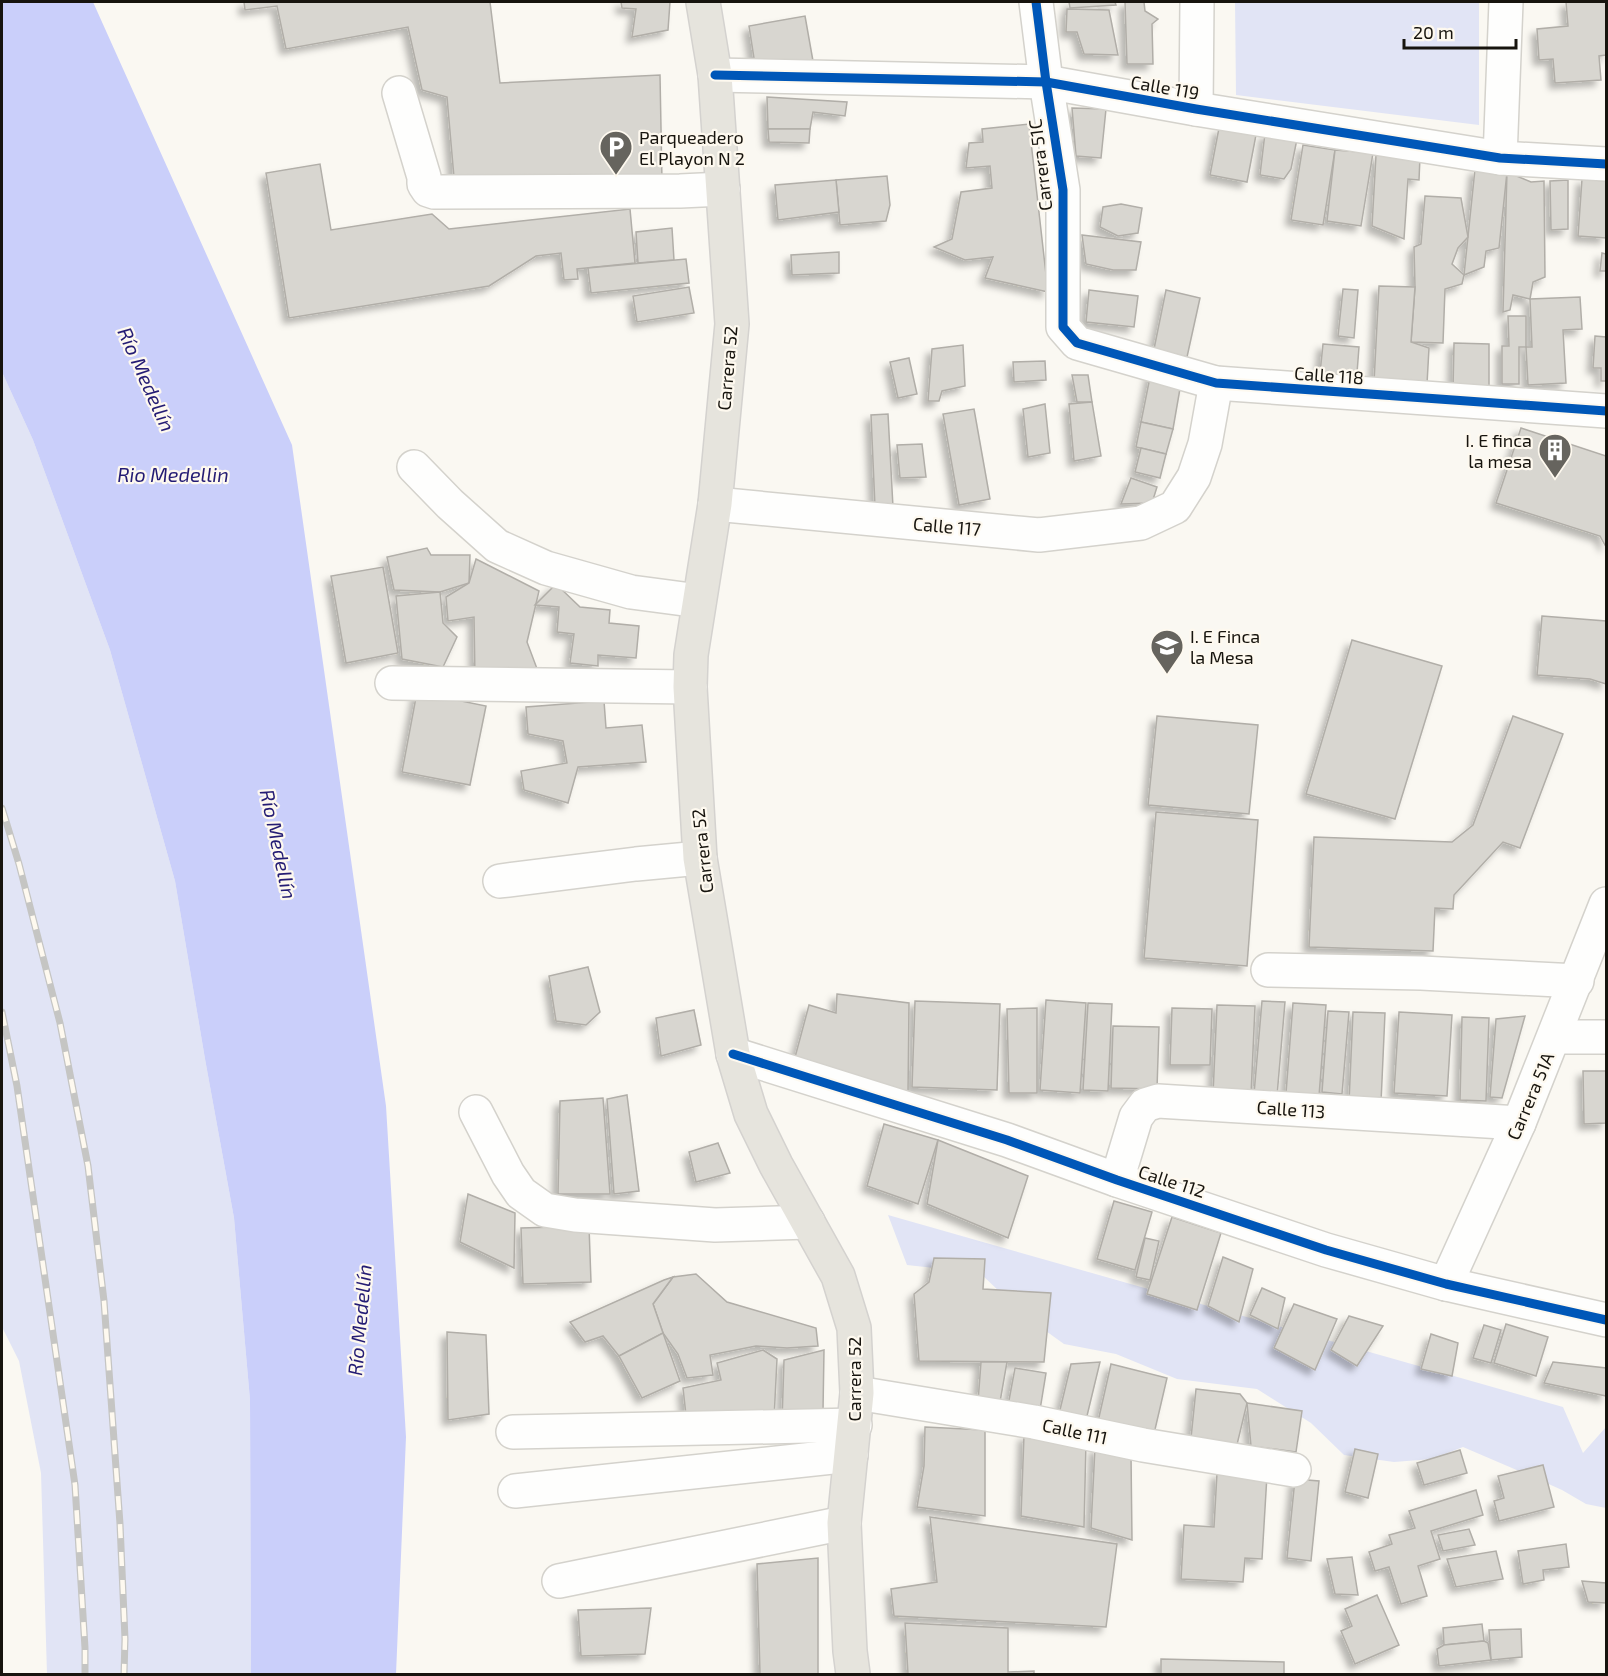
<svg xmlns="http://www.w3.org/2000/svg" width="1608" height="1676" font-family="'Exo 2',sans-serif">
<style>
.green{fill:#e1e4f5}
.water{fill:#cacffa}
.building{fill:#d8d6d0;stroke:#b1aea8;stroke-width:1.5;filter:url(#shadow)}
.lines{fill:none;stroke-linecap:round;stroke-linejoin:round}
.minor-casing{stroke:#d4d2cc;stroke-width:36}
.major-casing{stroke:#d4d2cf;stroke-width:36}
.minor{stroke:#fefefd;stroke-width:33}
.major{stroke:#e6e4dd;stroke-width:33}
.rail-casing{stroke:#c5c5c3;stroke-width:7}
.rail{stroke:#fef9ef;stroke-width:4.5;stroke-dasharray:14;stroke-linecap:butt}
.cycleway-casing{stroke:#fef9ef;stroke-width:13}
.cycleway{stroke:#0057b8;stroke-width:9}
.labels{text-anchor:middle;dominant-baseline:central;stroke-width:4.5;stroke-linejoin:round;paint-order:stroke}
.street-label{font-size:18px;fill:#17140e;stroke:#fef9ef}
.poi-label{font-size:18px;fill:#17140e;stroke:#fef9ef;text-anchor:start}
.water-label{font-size:20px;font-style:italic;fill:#241c74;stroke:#fef9ef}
</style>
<defs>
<filter id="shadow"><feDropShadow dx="-5.5" dy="5.5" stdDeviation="3" flood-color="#0004"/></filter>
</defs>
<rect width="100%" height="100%" fill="#faf8f2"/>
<g class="green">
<path d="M1235,2H1479V125L1236,95Z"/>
<path d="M2,372L33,440L110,650L175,881L205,1059L234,1218L250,1400L251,1674H47L41,1473L19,1361L2,1327Z"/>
<path d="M888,1215L1563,1407L1583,1453L1606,1427V1508L1586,1504L1562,1490L1533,1477L1463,1447L1432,1459L1394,1462L1344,1455L1311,1423L1257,1389L1177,1379L1116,1354L1064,1344L1025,1316L980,1273L907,1265Z"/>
</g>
<path class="water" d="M2,2H93L292,445L386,1106L406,1437L396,1674H251L250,1400L234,1218L205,1059L175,881L110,650L33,440L2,372Z"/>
<g class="building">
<path d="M244,2H490L500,83L660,75L662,181L455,189L447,97L422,90L408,27L286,49L277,6L245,10Z"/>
<path d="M621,2H670L668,30L632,37L636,9L622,8Z"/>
<path d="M1069,2H1115L1116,5L1070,8Z"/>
<path d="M1125,2H1144L1145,11L1158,19L1152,24L1153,64H1127Z"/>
<path d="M1566,2H1606V55L1599,56L1601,80L1555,83L1553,59L1539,60L1537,29L1568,26Z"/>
<path d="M1067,9L1109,10L1118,55L1084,54L1077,32H1066Z"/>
<path d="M805,16L813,61L756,71L749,26Z"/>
<path d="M767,97L847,102L845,116L813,112L810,129H768Z"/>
<path d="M1072,108L1106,109L1101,158L1076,156Z"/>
<path d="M1029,124L1048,292L985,278L993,257L965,260L934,247L952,239L961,192L992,188L990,166L966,168L969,143L983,142L982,129Z"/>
<path d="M1219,128L1256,135L1247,182L1210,175Z"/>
<path d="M768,129H810L809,143L769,142Z"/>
<path d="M1265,133L1297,139L1291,169L1284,179L1260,175Z"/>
<path d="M1303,145L1335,150L1323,225L1291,220Z"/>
<path d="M1335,150L1373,153L1361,226L1327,221Z"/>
<path d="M1376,155L1420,157L1419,180L1408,179L1404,239L1372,226Z"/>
<path d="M320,164L331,230L432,214L449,229L630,209L635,263L577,269L578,279L564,280L561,253L536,256L489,286L289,318L266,173Z"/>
<path d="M1475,169L1507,172L1499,248L1486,251L1484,267L1464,275Z"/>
<path d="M1507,172L1531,182L1544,181L1545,277L1533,282L1530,299L1513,295L1510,310L1503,312Z"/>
<path d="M887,176L890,205L886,221L840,225L836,180Z"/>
<path d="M1582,179L1606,181V238L1578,236Z"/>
<path d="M836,180L839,212L778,220L775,185Z"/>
<path d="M1568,180V229L1551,230L1550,181Z"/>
<path d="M1425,196L1461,198L1468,237L1458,248L1452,264L1464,275L1462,284L1445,289L1443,343L1411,342L1415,287L1414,247L1421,244Z"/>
<path d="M1121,204L1142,208L1138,233L1118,236L1100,227L1103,207Z"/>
<path d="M672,228L674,260L638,263L636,232Z"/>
<path d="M1082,235L1141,242L1136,270H1113L1086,264Z"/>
<path d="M839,252V273L792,275L791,255Z"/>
<path d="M1602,253L1606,254V271H1600Z"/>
<path d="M686,259L689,283L591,293L588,268Z"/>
<path d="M1379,286L1415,287L1411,342L1429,348L1427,384L1374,382Z"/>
<path d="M689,287L694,313L637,322L633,296Z"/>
<path d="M1343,289L1358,290L1354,338L1338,336Z"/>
<path d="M1089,290L1138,296L1134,327L1086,322Z"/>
<path d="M1166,290L1200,298L1187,357L1154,349Z"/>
<path d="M1580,297L1582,329L1563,330L1566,383L1528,385L1526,347H1532L1530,299Z"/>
<path d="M1508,316H1526V347H1519V384H1502V346H1509Z"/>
<path d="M1595,336L1606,337V381H1601V368H1593Z"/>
<path d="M1454,343L1489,344V388H1453Z"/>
<path d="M1323,344L1359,347L1357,373L1348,377L1319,383Z"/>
<path d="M963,345L965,386L942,391L939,401H928L932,349Z"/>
<path d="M909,358L917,394L898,398L890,362Z"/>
<path d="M1045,361L1046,380L1014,382L1013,362Z"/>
<path d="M1151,372L1182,377L1173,429L1141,422Z"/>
<path d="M1072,375H1088L1092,402H1077Z"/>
<path d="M1092,402L1101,456L1074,461L1069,404Z"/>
<path d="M1045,404L1050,453L1028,457L1023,409Z"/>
<path d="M974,409L990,499L959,505L943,414Z"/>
<path d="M888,414L893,507H875L871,415Z"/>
<path d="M1141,422L1173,429L1166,454L1136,447Z"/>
<path d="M1521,428L1606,456V547L1600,536L1496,503Z"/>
<path d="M922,444L926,477L900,478L897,445Z"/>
<path d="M1141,448L1166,454L1160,478L1135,472Z"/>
<path d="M1131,478L1157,487L1152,503L1121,504Z"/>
<path d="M427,548L431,555H470L469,583L440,592L394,590L387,557Z"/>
<path d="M476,559L539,591L527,642L539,674L475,678L474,617L448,621L446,597L469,583Z"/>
<path d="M383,567L398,653L346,663L331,576Z"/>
<path d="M556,584L580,607L610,610L609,623L639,626L636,658L598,655V666L570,663L574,634L557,632L559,607L535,605Z"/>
<path d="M440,592L443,623L457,637L443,667L402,659L396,596Z"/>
<path d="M1542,616L1606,621V684L1590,679L1537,675Z"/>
<path d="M1352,640L1442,666L1395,819L1306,794Z"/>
<path d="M417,692L486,706L470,785L402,772Z"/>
<path d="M604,701L606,728L642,725L646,762L578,767L568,803L524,790L521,771L567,763L563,741L528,734L526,707Z"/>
<path d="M1157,716L1258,725L1249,814L1148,805Z"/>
<path d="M1513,716L1563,734L1520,848L1503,842L1454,895L1453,909L1435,908L1433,951L1309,947L1314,837L1452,842L1473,825Z"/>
<path d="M1156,812L1258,820L1247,966L1144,958Z"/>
<path d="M588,967L600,1012L586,1025L556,1021L549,976Z"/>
<path d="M837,994L909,1003L908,1094L794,1061L809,1005L836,1013Z"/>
<path d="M1046,1000L1086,1003L1080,1093L1040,1090Z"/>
<path d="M915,1001L1000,1004L997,1090L912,1087Z"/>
<path d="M1262,1001L1285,1002L1277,1096L1254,1094Z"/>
<path d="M1088,1003L1112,1004L1108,1091L1083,1090Z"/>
<path d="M1293,1003L1326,1005L1319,1096L1286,1093Z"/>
<path d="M1217,1005L1255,1006L1251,1095L1213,1094Z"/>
<path d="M1037,1008V1093H1009L1007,1009Z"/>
<path d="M1172,1008L1212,1009L1210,1065H1170Z"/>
<path d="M694,1010L701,1045L661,1056L656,1018Z"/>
<path d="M1328,1011L1349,1012L1342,1094L1322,1092Z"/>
<path d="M1353,1012L1385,1013L1381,1103L1349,1102Z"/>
<path d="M1399,1012L1452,1015L1447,1096L1394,1093Z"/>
<path d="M1525,1016L1502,1098L1490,1097L1496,1019Z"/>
<path d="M1462,1017L1489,1018L1486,1101L1460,1100Z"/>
<path d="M1113,1026L1159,1027L1157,1089L1111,1088Z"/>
<path d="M1583,1071H1606V1123L1584,1124Z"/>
<path d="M627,1095L639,1191L614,1194L607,1099Z"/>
<path d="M603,1098L610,1194H558L560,1101Z"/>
<path d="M884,1124L938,1140L918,1204L867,1186Z"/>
<path d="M938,1140L1028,1176L1008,1238L927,1204Z"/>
<path d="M718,1143L730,1173L696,1182L689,1152Z"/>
<path d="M468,1194L515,1213L514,1268L460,1242Z"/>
<path d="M1114,1201L1152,1212L1135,1270L1097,1259Z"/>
<path d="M1172,1217L1221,1233L1197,1310L1147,1294Z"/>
<path d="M589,1226L591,1282L523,1284L521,1228Z"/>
<path d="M1145,1238L1159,1241L1150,1280L1136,1277Z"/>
<path d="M1223,1257L1253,1269L1239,1322L1208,1306Z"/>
<path d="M934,1258L985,1259L983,1289L1051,1293L1044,1362L919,1361L914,1294L929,1282Z"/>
<path d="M696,1274L727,1302L816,1328L818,1346L787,1348L756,1346L710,1355L713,1375L687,1378L678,1354L663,1333L653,1304L673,1277Z"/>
<path d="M673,1277L653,1304L663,1333L619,1356L603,1336L585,1342L570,1322L664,1280Z"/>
<path d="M1262,1288L1285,1298L1278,1329L1250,1315Z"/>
<path d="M1294,1304L1337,1319L1315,1370L1274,1348Z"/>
<path d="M1349,1316L1383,1326L1357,1366L1331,1350Z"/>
<path d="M1506,1324L1548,1337L1536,1376L1494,1363Z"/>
<path d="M1484,1325L1501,1330L1491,1363L1473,1358Z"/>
<path d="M447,1332L486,1335L489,1414L448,1420Z"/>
<path d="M663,1333L680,1381L642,1398L619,1356Z"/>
<path d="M1431,1334L1458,1343L1452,1376L1421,1369Z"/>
<path d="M763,1350L777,1359L774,1419L686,1415L683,1388L721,1380L717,1363Z"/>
<path d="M824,1350L823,1411L782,1421L784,1360Z"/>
<path d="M981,1362H1007L1000,1402H978Z"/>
<path d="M1100,1362L1086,1420L1059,1414L1071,1364Z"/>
<path d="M1553,1362L1606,1368V1396L1544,1383Z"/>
<path d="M1111,1364L1167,1378L1153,1438L1097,1426Z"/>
<path d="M1015,1368L1046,1373L1039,1416L1007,1411Z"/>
<path d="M1196,1389L1240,1394L1247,1403L1235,1453L1191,1438Z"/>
<path d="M1247,1403L1302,1411L1296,1452L1251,1446Z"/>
<path d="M925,1427L985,1430V1516L917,1507L924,1466Z"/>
<path d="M1024,1435L1086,1442L1084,1527L1021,1516Z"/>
<path d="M1095,1447L1131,1455L1132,1540L1091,1528Z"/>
<path d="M1355,1449L1378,1454L1368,1498L1345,1492Z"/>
<path d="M1460,1450L1467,1473L1424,1485L1417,1463Z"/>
<path d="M1543,1465L1554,1507L1499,1521L1494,1501L1504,1498L1498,1476Z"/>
<path d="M1217,1473L1267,1475L1262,1559L1245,1558L1243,1582L1181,1579L1184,1525L1214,1527Z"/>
<path d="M1295,1479L1319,1481L1311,1561L1287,1558Z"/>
<path d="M1476,1490L1483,1515L1431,1531L1440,1559L1418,1566L1427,1596L1401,1604L1389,1567L1375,1571L1369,1552L1392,1544L1389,1535L1415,1528L1409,1511Z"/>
<path d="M930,1517L1117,1544L1106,1627L894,1616L891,1589L937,1582Z"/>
<path d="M1469,1529L1475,1545L1443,1551L1438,1535Z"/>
<path d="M1566,1544L1569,1567L1543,1570L1544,1580L1523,1584L1518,1551Z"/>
<path d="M1496,1551L1503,1579L1456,1587L1447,1559Z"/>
<path d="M1352,1557L1358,1595L1335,1594L1327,1559Z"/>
<path d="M818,1558V1674H760L757,1564Z"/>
<path d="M1582,1581L1606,1583V1603L1588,1602Z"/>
<path d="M1377,1595L1399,1645L1355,1664L1341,1631L1352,1626L1345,1609Z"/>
<path d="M651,1608L645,1654L581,1656L578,1610Z"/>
<path d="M905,1623L1008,1628V1672L1034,1671V1674H908Z"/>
<path d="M1482,1624L1484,1641L1444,1645L1443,1628Z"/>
<path d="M1521,1629L1522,1657L1491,1660L1489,1630Z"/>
<path d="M1484,1641L1488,1643L1491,1660L1439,1666L1437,1649L1444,1645Z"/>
<path d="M1161,1659L1284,1662V1674H1161Z"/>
</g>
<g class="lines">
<g class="minor-casing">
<g id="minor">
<path d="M1036,2L1046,82L1063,190V327L1077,343L1216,383L1606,411"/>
<path d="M715,75L1046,82L1196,109L1500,158L1606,164"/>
<path d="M399,93L424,177V184L428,190L434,192L680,191L723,189"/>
<path d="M1196,109L1197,2"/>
<path d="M1500,158L1506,2"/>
<path d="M414,467L450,504L497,546L546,568L631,592L699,601"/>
<path d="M715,504L1039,535L1141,523L1175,507L1194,477L1205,444L1216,383"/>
<path d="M392,683L690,687"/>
<path d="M500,881L636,864L700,858"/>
<path d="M1268,970L1421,973L1577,981"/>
<path d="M1554,1037H1606"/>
<path d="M733,1054L1007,1140L1117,1180L1326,1250L1446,1284L1606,1320"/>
<path d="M476,1112L508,1174L521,1193L545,1210L575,1215L715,1225L808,1222"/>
<path d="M1117,1180L1136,1117L1145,1105L1158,1101L1519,1123"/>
<path d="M1446,1284L1519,1123L1606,904"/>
<path d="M857,1393L1034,1422L1143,1445L1294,1470"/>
<path d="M513,1432L855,1425"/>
<path d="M515,1491L851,1455"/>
<path d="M559,1581L844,1523"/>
</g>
</g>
<g class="major-casing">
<path id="major" d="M703,2L715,75L732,324L715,504L691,655L690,687L700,858L733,1054L751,1114L776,1165L838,1276L854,1328L857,1393L844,1523L850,1651L853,1674"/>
</g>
<use href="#minor" class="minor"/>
<use href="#major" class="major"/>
<g class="rail-casing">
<g id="rail">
<path d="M2,808L19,864L60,1023L88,1166L104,1301L120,1524L125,1639L124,1674"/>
<path d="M2,1012L17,1086L75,1485L85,1648V1674"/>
</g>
</g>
<use href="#rail" class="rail"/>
<g class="cycleway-casing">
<g id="cycleway">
<path d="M1036,2L1046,82L1063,190V327L1077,343L1216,383L1606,411"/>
<path d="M715,75L1046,82L1196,109L1500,158L1606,164"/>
<path d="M733,1054L1007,1140L1117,1180L1326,1250L1446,1284L1606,1320"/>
</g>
</g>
<use href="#cycleway" class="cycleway"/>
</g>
<defs>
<g id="parking-pin" transform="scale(1.725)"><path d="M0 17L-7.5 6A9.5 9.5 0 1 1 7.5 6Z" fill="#66645e" stroke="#fef9ef"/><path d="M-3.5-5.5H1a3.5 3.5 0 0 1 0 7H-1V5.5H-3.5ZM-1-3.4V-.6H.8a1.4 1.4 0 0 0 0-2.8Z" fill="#fff"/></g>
<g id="building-pin" transform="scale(1.725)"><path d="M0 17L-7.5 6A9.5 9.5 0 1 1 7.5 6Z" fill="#66645e" stroke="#fef9ef"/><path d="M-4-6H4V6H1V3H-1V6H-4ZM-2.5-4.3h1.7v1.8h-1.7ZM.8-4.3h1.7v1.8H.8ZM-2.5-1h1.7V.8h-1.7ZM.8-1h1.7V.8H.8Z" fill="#fff"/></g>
<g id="school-pin" transform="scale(1.725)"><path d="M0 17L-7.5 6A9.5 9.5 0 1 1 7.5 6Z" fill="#66645e" stroke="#fef9ef"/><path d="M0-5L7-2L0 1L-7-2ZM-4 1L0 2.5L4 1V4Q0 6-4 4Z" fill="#fff"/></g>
</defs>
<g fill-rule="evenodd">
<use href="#parking-pin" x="616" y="147"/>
<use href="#building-pin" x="1555" y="450"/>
<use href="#school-pin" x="1167" y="646"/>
</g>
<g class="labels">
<g class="street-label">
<text transform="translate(1165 87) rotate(10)">Calle 119</text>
<text transform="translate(1040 165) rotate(-97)">Carrera 51C</text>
<text transform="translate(727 368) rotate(-85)">Carrera 52</text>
<text transform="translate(1329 375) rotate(4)">Calle 118</text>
<text transform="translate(947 526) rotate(5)">Calle 117</text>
<text transform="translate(702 851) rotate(-96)">Carrera 52</text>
<text transform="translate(1530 1096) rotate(-67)">Carrera 51A</text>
<text transform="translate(1291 1109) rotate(4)">Calle 113</text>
<text transform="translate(1172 1181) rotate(18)">Calle 112</text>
<text transform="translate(854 1379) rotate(-90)">Carrera 52</text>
<text transform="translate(1075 1431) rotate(12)">Calle 111</text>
</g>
<g class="poi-label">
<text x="639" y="137">Parqueadero<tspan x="639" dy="21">El Playon N 2</tspan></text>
<text x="1532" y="440" text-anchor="end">I. E finca<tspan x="1532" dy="21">la mesa</tspan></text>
<text x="1190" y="636">I. E Finca<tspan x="1190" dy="21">la Mesa</tspan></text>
</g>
<g class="water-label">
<text transform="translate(147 379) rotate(66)">Río Medellín</text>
<text x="173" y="474">Rio Medellin</text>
<text transform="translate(279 844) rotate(78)">Río Medellín</text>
<text transform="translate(359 1320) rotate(-85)">Río Medellín</text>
</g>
</g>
<rect width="1608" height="1676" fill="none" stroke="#17140e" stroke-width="6"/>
<path d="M1404 39v9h112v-9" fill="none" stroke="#17140e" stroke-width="3"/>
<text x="1413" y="39" font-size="18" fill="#17140e" stroke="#fef9ef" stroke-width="4.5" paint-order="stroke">20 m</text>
</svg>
